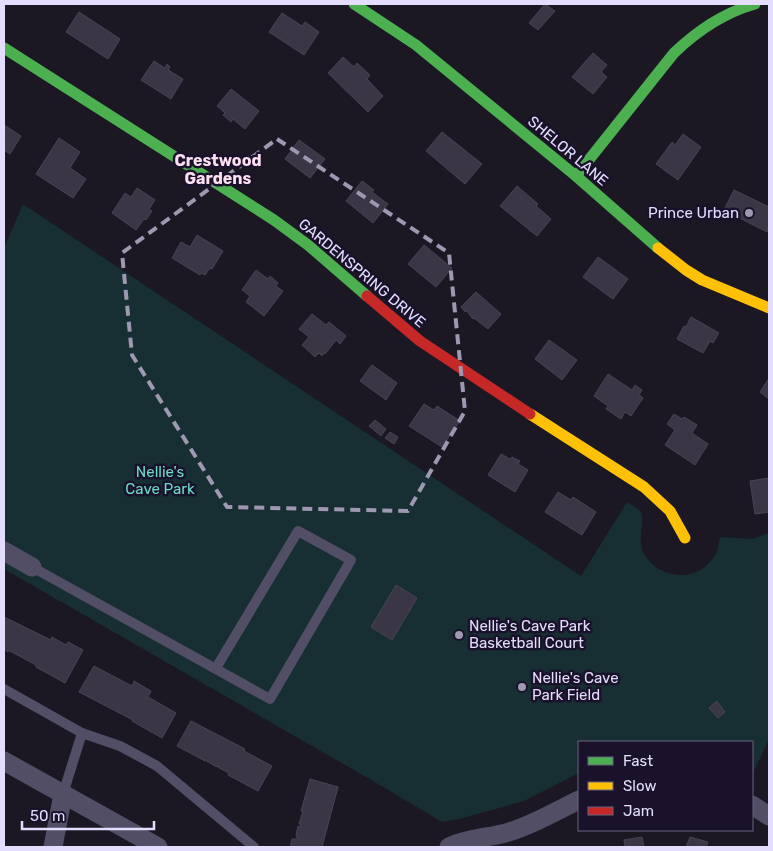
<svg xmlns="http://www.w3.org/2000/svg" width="773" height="851" font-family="Rubik,sans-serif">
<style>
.green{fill:#172e32}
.building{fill:#3b3645;stroke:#494356}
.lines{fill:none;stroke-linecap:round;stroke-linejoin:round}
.lane{stroke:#514e65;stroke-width:10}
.street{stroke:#514e65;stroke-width:19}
.fast{stroke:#4caf50;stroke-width:11}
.slow{stroke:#ffc107;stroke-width:11}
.jam{stroke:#c62828;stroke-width:11}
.marked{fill:none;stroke:#9e98b1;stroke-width:4;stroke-dasharray:10 6;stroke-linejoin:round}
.poi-dot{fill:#9e98b1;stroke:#19122a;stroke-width:2}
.labels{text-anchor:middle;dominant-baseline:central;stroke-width:5;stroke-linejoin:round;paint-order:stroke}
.street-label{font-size:15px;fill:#e4ddfd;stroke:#19122a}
.poi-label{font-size:15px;fill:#e4ddfd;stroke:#19122a;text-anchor:start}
.park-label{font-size:15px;fill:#6bdcca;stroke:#19122a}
.neighbourhood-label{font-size:16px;font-weight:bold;fill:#fddff0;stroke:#19122a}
</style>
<rect width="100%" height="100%" fill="#1b1824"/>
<path class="green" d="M23,204L581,576L627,502C631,505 637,507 640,511C646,518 637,538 643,552C657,580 699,584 715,555C718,550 719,542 720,537L752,539L769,533V739L752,775V742H579V773L524,801L459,819L442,822L373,781L4,569V248Z"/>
<g class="building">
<path d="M545,4L555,11L538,30L529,23Z"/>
<path d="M79,12L120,39L108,59L66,32Z"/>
<path d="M282,13L302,26L305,22L319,32L304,55L269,32Z"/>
<path d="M593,53L607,65L601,72L607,77L593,94L572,77Z"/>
<path d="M343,57L354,67L357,63L370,75L367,79L383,96L368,112L328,73Z"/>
<path d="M154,61L165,68L167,64L170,67L168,70L183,79L171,99L141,80Z"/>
<path d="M231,89L259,111L245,129L233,119L231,122L223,115L225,113L217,106Z"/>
<path d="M4,125L21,136L10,154L4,150Z"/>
<path d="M442,132L482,164L465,184L426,151Z"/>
<path d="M683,134L701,147L678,180L656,164L672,142L675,145Z"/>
<path d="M59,138L80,152L70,168L86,179L73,198L36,174Z"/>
<path d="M299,140L325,159L310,178L285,159Z"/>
<path d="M362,181L374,190L372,192L388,204L373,223L346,201Z"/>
<path d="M517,186L538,204L536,206L551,219L537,236L500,206Z"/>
<path d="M137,188L155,200L149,209L152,211L146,220L144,219L136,230L112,213L125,193L131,197Z"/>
<path d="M734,190L769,207V226L767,232L724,210Z"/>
<path d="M197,235L223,251L212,269L210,268L205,275L201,273L200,275L172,258L181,242L190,247Z"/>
<path d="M424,245L452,268L436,287L408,264Z"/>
<path d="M598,257L628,279L613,299L583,277Z"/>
<path d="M256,270L268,279L270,276L278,283L276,286L283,291L264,316L246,302L250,296L242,290Z"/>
<path d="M476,292L501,314L488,329L474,318L473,319L466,310L465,312L461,307Z"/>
<path d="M312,314L326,325L329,322L346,336L340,344L336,340L325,354L324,353L322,356L319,353L315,357L302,345L309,337L299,329Z"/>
<path d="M691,317L719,333L713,343L710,341L703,353L677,339L684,326L686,327Z"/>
<path d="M549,340L577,360L562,380L535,359Z"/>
<path d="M372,365L397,383L386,400L360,381Z"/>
<path d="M608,374L632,390L635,385L642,390L639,395L643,398L631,416L625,412L621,419L606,409L608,406L594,396Z"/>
<path d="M769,378V399L760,392Z"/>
<path d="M424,404L434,410L437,406L460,421L442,447L409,426Z"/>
<path d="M674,414L682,419L684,417L697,425L692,433L708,444L695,465L665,445L675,430L667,424Z"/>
<path d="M375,420L386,429L381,436L369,426Z"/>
<path d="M390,432L398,437L394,444L385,438Z"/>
<path d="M501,454L510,459L512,457L520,461L518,464L528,470L515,492L488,475Z"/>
<path d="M769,478V512L755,514L750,481Z"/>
<path d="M558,492L571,500L573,497L596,512L582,535L545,512Z"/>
<path d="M396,585L417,598L392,640L371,627Z"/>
<path d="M4,617L51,640L52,637L66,645L68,642L83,650L65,683L36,667V665L8,650V652L4,649Z"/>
<path d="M94,666L132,686L134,681L151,691L148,697L176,713L162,738L132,721L133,720L79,692Z"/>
<path d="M717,701L725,712L718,718L709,708Z"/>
<path d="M191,721L245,749L244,751L272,766L258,791L228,775L229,773L219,768L218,765L217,767L205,760V761L177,746Z"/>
<path d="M310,779L338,787L322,847H290L292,839H297V836L296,835L298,826L300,827L301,824H299L303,811H301Z"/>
<path d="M642,837L644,847H625L624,840Z"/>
<path d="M690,837L708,842L706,847H686Z"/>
</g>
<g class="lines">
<g class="lane">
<path d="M32,567L270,699L351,560L298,531L216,668"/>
<path d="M4,689L82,733L120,746L157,766L254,847"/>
<path d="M63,794L82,733"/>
</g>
<g class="street">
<path d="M4,551L32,567"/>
<path d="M4,761L158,847"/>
<path d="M752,805L769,816"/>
<path d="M53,847L63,794"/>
<path d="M449,847C467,838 489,838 509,832C533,825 556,811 579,800"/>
</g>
<g class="fast">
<path d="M354,4L416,45L576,176L658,248"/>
<path d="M4,48L274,220L308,245L367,296"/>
<path d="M576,176L674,53C698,30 723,13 755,4"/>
</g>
<g class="slow">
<path d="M658,248L686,270L702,280L769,308"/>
<path d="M530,414L644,487L670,511L685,538"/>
</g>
<path class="jam" d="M367,296L420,341L530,414"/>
</g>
<path class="marked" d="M277,139L449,253L465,411L408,511L227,507L132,355L122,253Z"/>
<g class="poi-dot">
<circle cx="749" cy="213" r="5"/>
<circle cx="459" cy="635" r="5"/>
<circle cx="522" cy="687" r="5"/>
</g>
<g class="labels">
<g class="street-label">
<text transform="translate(568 151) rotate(40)">SHELOR LANE</text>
<text transform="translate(362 273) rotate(40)">GARDENSPRING DRIVE</text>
</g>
<g class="poi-label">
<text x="739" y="213" text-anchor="end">Prince Urban</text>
<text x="469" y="626">Nellie's Cave Park<tspan x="469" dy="17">Basketball Court</tspan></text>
<text x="532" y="678">Nellie's Cave<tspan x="532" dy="17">Park Field</tspan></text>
</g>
<g class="park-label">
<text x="160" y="472">Nellie's<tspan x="160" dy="17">Cave Park</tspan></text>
</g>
<g class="neighbourhood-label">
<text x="218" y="160">Crestwood<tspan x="218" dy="18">Gardens</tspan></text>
</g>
</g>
<rect width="773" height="851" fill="none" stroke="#e4ddfd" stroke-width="10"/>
<rect x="578" y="741" width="175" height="90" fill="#19122a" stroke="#6a637e"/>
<rect x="588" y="757" width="25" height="8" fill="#4caf50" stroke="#6a637e"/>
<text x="623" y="766" font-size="15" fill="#e4ddfd">Fast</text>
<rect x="588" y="782" width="25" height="8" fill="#ffc107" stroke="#6a637e"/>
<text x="623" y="791" font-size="15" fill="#e4ddfd">Slow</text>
<rect x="588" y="807" width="25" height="8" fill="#c62828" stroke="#6a637e"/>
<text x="623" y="816" font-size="15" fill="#e4ddfd">Jam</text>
<path d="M22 821v8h132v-8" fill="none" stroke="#e4ddfd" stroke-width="2.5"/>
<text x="30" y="821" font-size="15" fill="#e4ddfd" stroke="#19122a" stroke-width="4" paint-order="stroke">50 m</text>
</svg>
